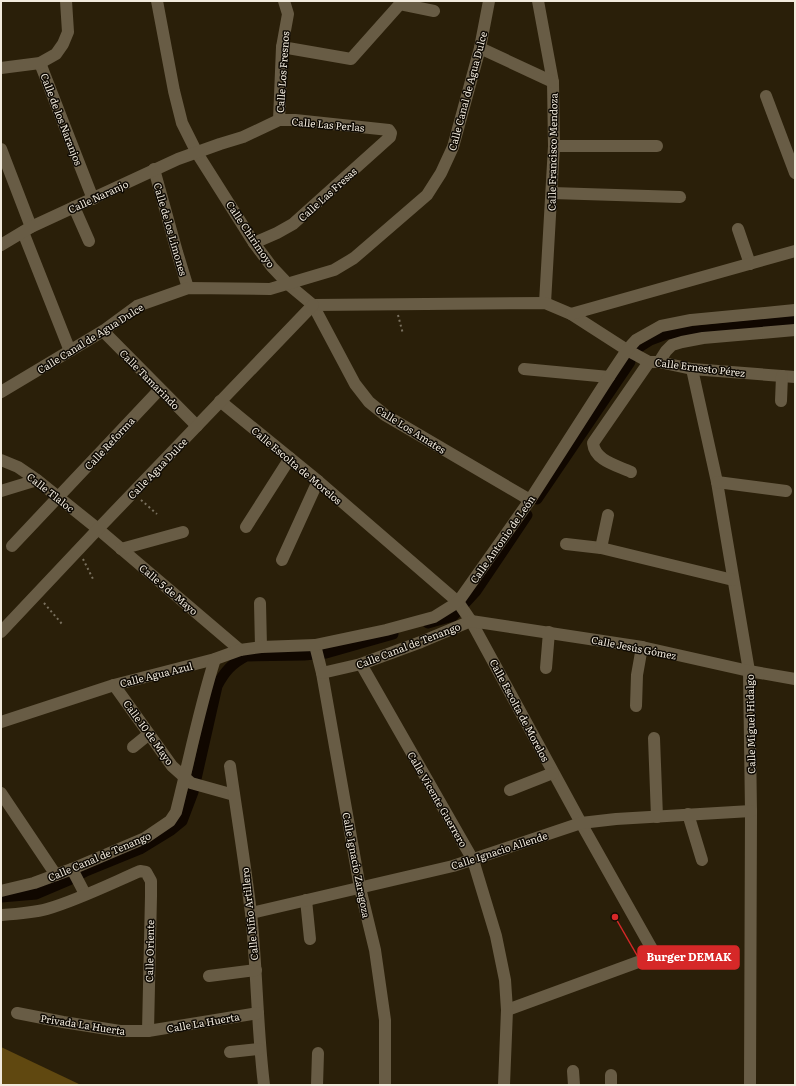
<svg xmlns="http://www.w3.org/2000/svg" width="796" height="1086" font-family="Literata,serif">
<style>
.forest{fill:#604810}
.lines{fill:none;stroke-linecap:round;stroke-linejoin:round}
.canal{stroke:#100700;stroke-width:11}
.path{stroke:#7a715f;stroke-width:2;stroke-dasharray:2 3;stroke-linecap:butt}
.minor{stroke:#685c45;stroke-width:12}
.labels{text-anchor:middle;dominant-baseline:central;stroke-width:3;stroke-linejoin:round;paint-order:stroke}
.street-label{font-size:10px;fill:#f1eadd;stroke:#0f0a03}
.leader{fill:none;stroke:#d62828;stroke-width:1.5}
.callout-dot{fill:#d62828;stroke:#0f0a03;stroke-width:1.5}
.callout{fill:#d62828;stroke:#d62828;stroke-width:1.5}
.callout-label{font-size:11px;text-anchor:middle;font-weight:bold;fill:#fff}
</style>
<rect width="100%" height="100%" fill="#2a1f09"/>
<path class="forest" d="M1,1047L81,1085H1Z"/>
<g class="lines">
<g class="canal">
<path d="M639,347L650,340L666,334L795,321"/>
<path d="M537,499L630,362"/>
<path d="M428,623L453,616L476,591L527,515"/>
<path d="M1,897L36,894L69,880L86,871L140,849L171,830L182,821L193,792L217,686C224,672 232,663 246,656L304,655L326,653L393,634"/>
</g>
<g class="path">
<path d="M398,315L403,334"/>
<path d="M141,500L157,514"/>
<path d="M83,559L94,581"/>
<path d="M44,603L62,624"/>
</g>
<g class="minor">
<path d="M157,1L174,91L182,123L197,153L254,243L272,267L289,285L313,305L355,384L369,402L385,415L530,500"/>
<path d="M538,1L553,82L554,146L545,303"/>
<path d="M282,47L351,59L400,4L434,11"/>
<path d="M480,48L553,82"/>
<path d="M40,63L93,199"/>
<path d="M1,68L40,63L56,54L63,44L68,32L66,1"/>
<path d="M766,96L795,173"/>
<path d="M279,120L282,47L288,14L284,1"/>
<path d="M554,146H657"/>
<path d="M1,149L31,227"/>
<path d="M154,169L177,252L188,288"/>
<path d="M552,193L680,197"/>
<path d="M74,207L89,241"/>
<path d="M738,229L750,264"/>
<path d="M23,232L70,351"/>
<path d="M1,245L31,227L178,159L220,144L243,137L279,120H295L389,130L391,133L390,137L293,224L277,233L254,243"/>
<path d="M313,305L545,303L571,314L627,350L649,362H659L692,369L795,377"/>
<path d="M571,314L795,251"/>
<path d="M103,331L197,426"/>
<path d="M659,362L666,351L672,345L682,342L703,338L795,330"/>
<path d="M524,369L609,377"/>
<path d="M692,369L717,482L749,671L751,811L750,1085"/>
<path d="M1,392L103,331L137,306L188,288L270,289L334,270L354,258L427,195L441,173L453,147L480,48L489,1"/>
<path d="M220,401L318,481L458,602L471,621L581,823L652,949L653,955L649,958L507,1010"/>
<path d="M781,401L782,376"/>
<path d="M1,460L18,467L37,480L98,529L240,650"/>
<path d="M631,472C616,465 595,461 593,443L649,362"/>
<path d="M717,482L786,491"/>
<path d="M1,491L37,480"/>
<path d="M246,527L290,458"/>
<path d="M566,544L601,548L733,580"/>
<path d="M12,546L160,389"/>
<path d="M601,548L608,515"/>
<path d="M121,549L183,532"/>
<path d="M282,560L318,481"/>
<path d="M260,603L261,647"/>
<path d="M1,632L98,529L313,305"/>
<path d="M315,645L322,673L360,888L375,950L385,1020V1085"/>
<path d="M361,664L473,860L496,936L505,980L507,1010L504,1085"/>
<path d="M546,668L549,632"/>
<path d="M322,673L361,664L421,642L471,621L642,647L749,671L795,679"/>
<path d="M114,685L172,766L191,783L234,795"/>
<path d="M636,706L637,675L642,647"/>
<path d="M1,722L114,685L215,659L240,650L261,647L315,645L386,630L434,617L458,602L530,500L609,377L627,350L636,340L661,326L691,320L795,310"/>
<path d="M654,738L657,817"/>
<path d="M133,747L149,734"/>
<path d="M230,766C237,815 245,864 251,913C257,970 257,1028 264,1085"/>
<path d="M510,790L553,773"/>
<path d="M1,793L56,875"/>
<path d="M688,814L702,860"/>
<path d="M72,869L85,894"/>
<path d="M1,891L34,883L72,869L145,838L170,821L176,812C189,761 199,709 215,659"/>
<path d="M306,900L310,939"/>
<path d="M251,913L453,866L581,823L616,819L751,811"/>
<path d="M1,915C16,914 32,913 47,909C78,900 110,884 140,871L146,872L151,881V896L148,1031"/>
<path d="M209,976L256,970"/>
<path d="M17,1013L63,1022L120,1031H148L258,1013"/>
<path d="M230,1052L259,1049"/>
<path d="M573,1071L574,1085"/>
<path d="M611,1075V1085"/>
<path d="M317,1085L318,1053"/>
</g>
</g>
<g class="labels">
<g class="street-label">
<text transform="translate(282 72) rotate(-86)">Calle Los Fresnos</text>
<text transform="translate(467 91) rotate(-75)">Calle Canal de Agua Dulce</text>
<text transform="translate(62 119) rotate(69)">Calle de los Naranjos</text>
<text transform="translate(328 124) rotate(5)">Calle Las Perlas</text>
<text transform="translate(552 152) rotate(-89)">Calle Francisco Mendoza</text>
<text transform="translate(327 194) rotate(-42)">Calle Las Fresas</text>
<text transform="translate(98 196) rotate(-25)">Calle Naranjo</text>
<text transform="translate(171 229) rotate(74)">Calle de los Limones</text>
<text transform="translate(251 234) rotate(56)">Calle Chirimoyo</text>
<text transform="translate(90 338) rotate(-32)">Calle Canal de Agua Dulce</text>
<text transform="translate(700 367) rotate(7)">Calle Ernesto Pérez</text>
<text transform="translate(150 379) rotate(45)">Calle Tamarindo</text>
<text transform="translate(411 429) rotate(32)">Calle Los Amates</text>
<text transform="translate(109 443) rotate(-47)">Calle Reforma</text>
<text transform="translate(297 465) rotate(40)">Calle Escolta de Morelos</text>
<text transform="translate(157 468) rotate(-46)">Calle Agua Dulce</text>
<text transform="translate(51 492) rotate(38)">Calle Tlaloc</text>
<text transform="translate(502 539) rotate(-55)">Calle Antonio de León</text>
<text transform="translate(169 589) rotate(40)">Calle 5 de Mayo</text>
<text transform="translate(408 645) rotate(-21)">Calle Canal de Tenango</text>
<text transform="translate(634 647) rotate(11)">Calle Jesús Gómez</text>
<text transform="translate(156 674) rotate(-14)">Calle Agua Azul</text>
<text transform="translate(520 710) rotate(62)">Calle Escolta de Morelos</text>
<text transform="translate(750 724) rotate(-91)">Calle Miguel Hidalgo</text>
<text transform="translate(149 732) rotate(54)">Calle 10 de Mayo</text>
<text transform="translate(438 799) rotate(60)">Calle Vicente Guerrero</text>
<text transform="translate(499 850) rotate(-18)">Calle Ignacio Allende</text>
<text transform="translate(99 856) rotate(-23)">Calle Canal de Tenango</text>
<text transform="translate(357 865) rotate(79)">Calle Ignacio Zaragoza</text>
<text transform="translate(249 914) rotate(-96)">Calle Niño Artillero</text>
<text transform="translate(149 951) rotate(-89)">Calle Oriente</text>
<text transform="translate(203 1022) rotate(-10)">Calle La Huerta</text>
<text transform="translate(83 1024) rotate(9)">Privada La Huerta</text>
</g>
</g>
<path class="leader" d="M615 917L638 957"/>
<circle class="callout-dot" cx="615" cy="917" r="4"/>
<rect class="callout" x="638" y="946" width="101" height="23" rx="4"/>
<g class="callout-label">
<text x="689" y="961">Burger DEMAK</text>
</g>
<rect width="796" height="1086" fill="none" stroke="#f1eadd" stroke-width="4"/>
</svg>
